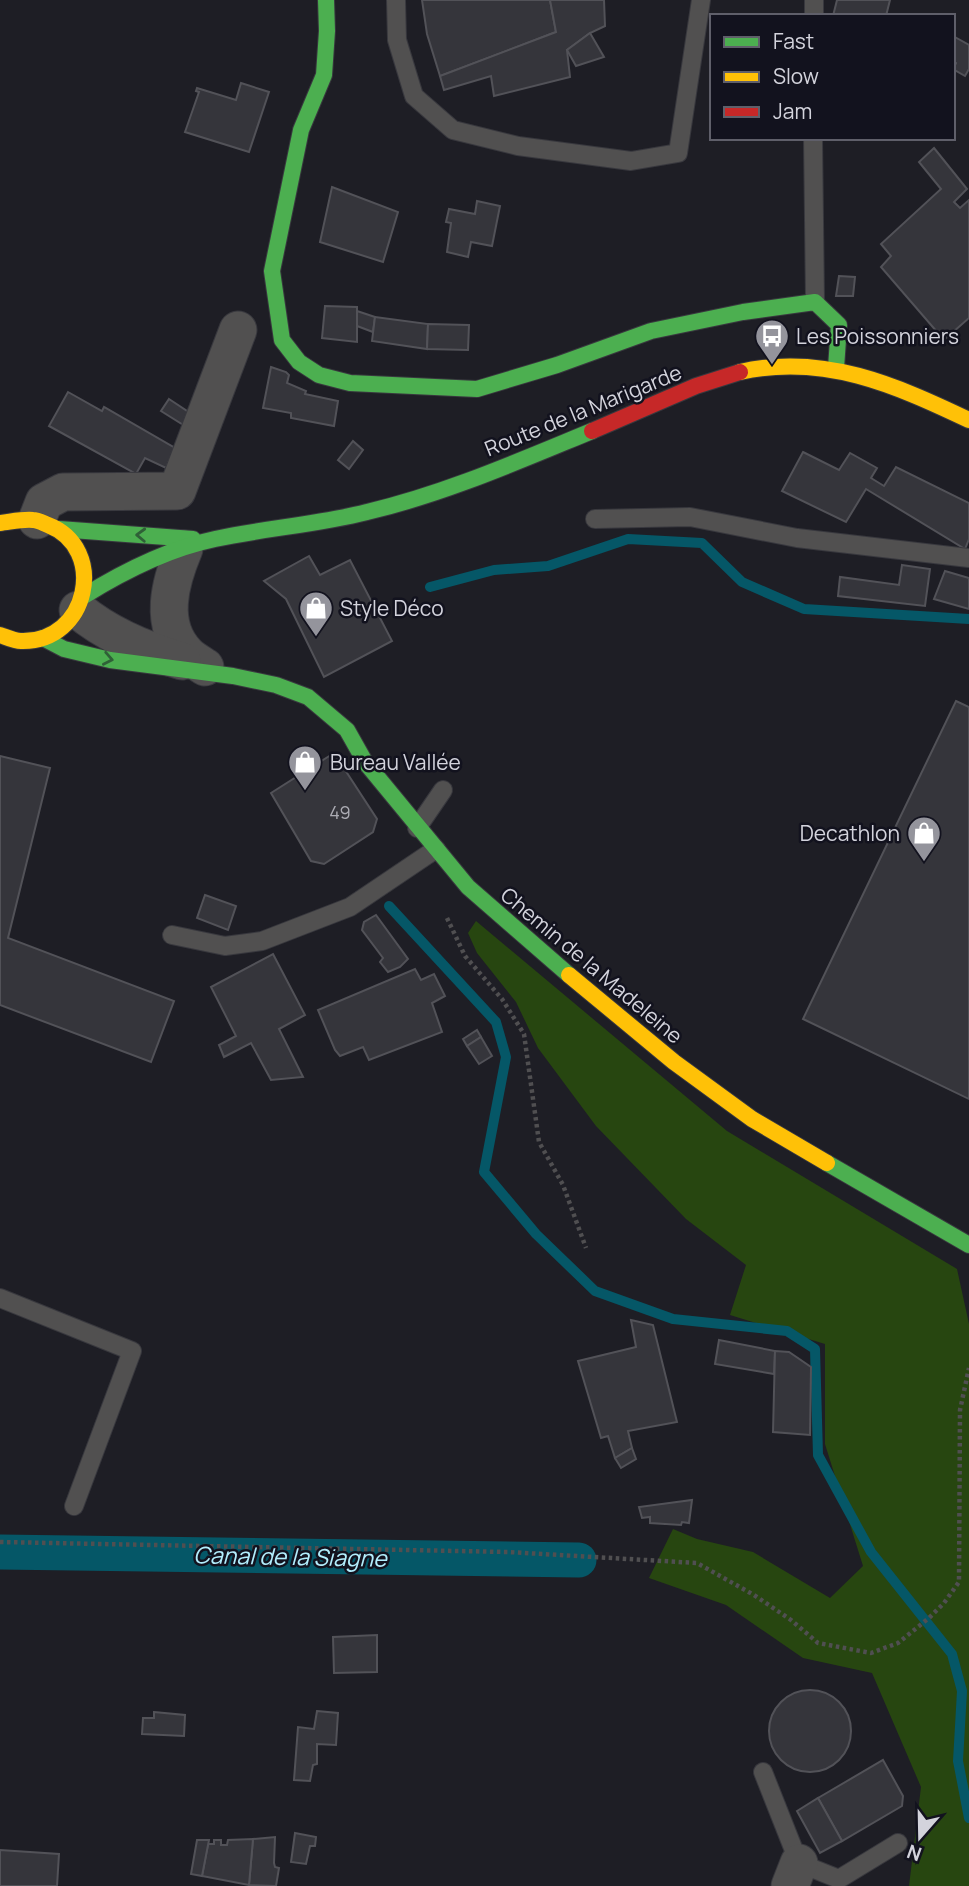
<svg xmlns="http://www.w3.org/2000/svg" width="969" height="1886" font-family="Manrope,sans-serif">
<style>
.green{fill:#274610}
.lines{fill:none;stroke-linecap:round;stroke-linejoin:round}
.stream{stroke:#055767;stroke-width:10}
.canal{stroke:#055767;stroke-width:35}
.building{fill:#35353b;stroke:#525258;stroke-width:2}
.lane-casing{stroke:#38383e;stroke-width:20}
.street-casing{stroke:#38383e;stroke-width:39}
.fast-casing{stroke:#38383e;stroke-width:18}
.slow-casing{stroke:#38383e;stroke-width:18}
.jam-casing{stroke:#38383e;stroke-width:18}
.path{stroke:#504f51;stroke-width:4.5;stroke-dasharray:3.5 3.5;stroke-linecap:butt}
.lane{stroke:#515050;stroke-width:18}
.street{stroke:#515050;stroke-width:37}
.fast{stroke:#4caf50;stroke-width:16}
.slow{stroke:#ffc107;stroke-width:16}
.jam{stroke:#c62828;stroke-width:16}
.oneway{stroke:#2f6037}
.labels{text-anchor:middle;dominant-baseline:central;stroke-width:5;stroke-linejoin:round;paint-order:stroke}
.number-label{font-size:18px;fill:#acacb4}
.poi-label{font-size:21px;fill:#d3d3dc;stroke:#12121e;text-anchor:start}
.street-label{font-size:21px;fill:#d3d3dc;stroke:#12121e}
.water-label{font-size:23px;font-style:italic;fill:#b2eefd;stroke:#12121e}
</style>
<rect width="100%" height="100%" fill="#1e1e25"/>
<path class="green" d="M476,921L727,1131L957,1269L969,1324V1886H909L921,1787L872,1673L803,1658L726,1605L649,1578L673,1529L697,1539L753,1552L830,1598L863,1566L825,1444V1344L730,1315L746,1265L686,1219L596,1126L538,1048L516,1002L477,953L468,933Z"/>
<g class="lines">
<g class="stream">
<path d="M430,587L494,570L548,566L628,539L702,543L742,582L804,609L969,619"/>
<path d="M389,906L496,1022L506,1057L484,1172L536,1234L595,1291L673,1319L787,1331L815,1349L818,1455L871,1552L952,1654L962,1691L958,1761L969,1818"/>
</g>
<path class="canal" d="M0,1552L579,1560"/>
</g>
<g class="building">
<path d="M422,0H550L556,32L440,76L427,34Z"/>
<path d="M550,0H604L605,26L590,33L567,50L570,77L494,96L491,76L444,90L440,76L556,32Z"/>
<path d="M837,0H890L886,16H833Z"/>
<path d="M590,33L604,57L576,66L567,50Z"/>
<path d="M953,36L969,45V69L965,76L953,69L956,63L953,61Z"/>
<path d="M241,83L269,92L249,152L185,132L199,92L196,91L197,88L236,100Z"/>
<path d="M934,148L967,189L954,202L960,208L969,200V318L944,340L881,267L891,256L881,244L941,189L919,162Z"/>
<path d="M332,187L398,212L383,262L320,242Z"/>
<path d="M477,201L500,206L492,246L471,242L468,257L447,252L451,223L446,222L449,209L475,214Z"/>
<path d="M839,276L855,277L853,296H836Z"/>
<path d="M325,306L357,307V342L322,338Z"/>
<path d="M357,311L375,317L373,332L357,326Z"/>
<path d="M375,317L428,324L427,349L372,341Z"/>
<path d="M428,324L469,325L468,350L427,349Z"/>
<path d="M271,367L286,372L289,375L287,383L306,391L305,394L338,401L334,426L291,418V413L263,408Z"/>
<path d="M68,392L102,411L104,407L175,448L166,468L145,458L136,474L49,426Z"/>
<path d="M169,399L190,413L185,426L161,411Z"/>
<path d="M353,441L363,450L349,469L338,460Z"/>
<path d="M803,452L839,470L850,453L877,468L871,478L884,486L896,467L969,503V539L965,549L866,489L846,522L782,491Z"/>
<path d="M309,556L320,575L350,560L392,641L324,677L286,599L264,581Z"/>
<path d="M902,565L930,569L925,606L838,596L840,577L899,585Z"/>
<path d="M945,571L969,578V609L934,599Z"/>
<path d="M956,701L969,707V1099L803,1019Z"/>
<path d="M334,753L377,819L373,832L324,864L311,861L271,793Z"/>
<path d="M0,756L50,768L8,938L174,1001L151,1062L0,1005Z"/>
<path d="M205,895L236,906L228,930L197,918Z"/>
<path d="M376,915L408,959L400,967L388,972L380,962L383,958L362,930L364,922Z"/>
<path d="M273,954L305,1015L279,1029L303,1077L271,1080L251,1043L224,1057L219,1045L236,1036L211,987Z"/>
<path d="M415,969L421,980L434,974L445,996L432,1003L442,1032L369,1060L363,1047L340,1056L335,1050L318,1010Z"/>
<path d="M477,1030L481,1037L467,1046L463,1039Z"/>
<path d="M481,1037L492,1056L479,1064L467,1046Z"/>
<path d="M631,1320L653,1325L677,1422L628,1431L632,1448L615,1458L608,1436L601,1438L578,1361L636,1347Z"/>
<path d="M719,1340L775,1351L774,1374L715,1364Z"/>
<path d="M775,1351L789,1352L811,1367L810,1435L773,1432Z"/>
<path d="M632,1448L636,1459L621,1468L615,1458Z"/>
<path d="M692,1500L689,1523L682,1522L681,1525L650,1523V1517L642,1518L639,1507Z"/>
<path d="M377,1635V1672L334,1673L333,1637Z"/>
<circle cx="810" cy="1731" r="41"/>
<path d="M317,1711L338,1713L336,1745L317,1744V1764L313,1765L310,1781L294,1780L298,1727L314,1729Z"/>
<path d="M154,1712L185,1715L184,1736L142,1734L143,1718H154Z"/>
<path d="M883,1760L903,1796L902,1806L842,1841L818,1798Z"/>
<path d="M818,1798L842,1841L820,1853L797,1811Z"/>
<path d="M295,1833L316,1837L315,1846H310L306,1864L291,1862Z"/>
<path d="M275,1837L274,1863L275,1867L279,1868L276,1886L249,1885L253,1839Z"/>
<path d="M253,1839L249,1885L202,1876L208,1844H214V1840H221V1845H227L228,1840Z"/>
<path d="M197,1840H209L202,1876L191,1874Z"/>
<path d="M0,1850L59,1854L57,1886H0Z"/>
</g>
<g class="lines">
<g class="lane-casing">
<g id="lane">
<path d="M396,0L397,40L414,96L453,130L518,146L631,161L678,153L701,0"/>
<path d="M814,16V0"/>
<path d="M813,138L815,302"/>
<path d="M595,519L690,517L797,538L969,558"/>
<path d="M417,828L443,790"/>
<path d="M172,935L225,946L262,941L350,907L436,849"/>
<path d="M0,1298L132,1351L74,1506"/>
<path d="M763,1772L799,1863L839,1879L898,1843"/>
</g>
</g>
<g class="street-casing">
<g id="street">
<path d="M37,520L44,502L63,492L177,491L238,330"/>
<path d="M184,549C170,582 158,625 187,654C192,659 199,663 205,667"/>
<path d="M78,610C108,635 144,650 182,661"/>
<path d="M790,1886L799,1863"/>
</g>
</g>
<g class="fast-casing">
<g id="fast">
<path d="M326,0L327,31L324,75L301,130L272,271L282,340L299,362L319,375L350,383L477,389L557,365L651,331L743,312L815,302L839,325L836,368"/>
<path d="M59,529L193,539"/>
<path d="M84,596C124,571 168,549 215,539C265,528 317,525 367,512C444,494 519,461 592,431"/>
<path d="M43,638L64,649L110,660L233,676L276,685L308,697L347,730L365,762L468,887L569,975"/>
<path d="M827,1163L969,1245"/>
</g>
</g>
<g class="slow-casing">
<g id="slow">
<path d="M740,372C824,353 895,385 969,420"/>
<path d="M0,523C10,522 22,519 33,520C38,520 43,523 48,525C108,548 89,643 21,641C14,641 6,637 0,635"/>
<path d="M569,975L674,1062L752,1119L827,1163"/>
</g>
</g>
<g class="jam-casing">
<path id="jam" d="M592,431L696,386L740,372"/>
</g>
<g class="path">
<path d="M447,918L465,956L502,999L524,1034L539,1142L563,1185L586,1248"/>
<path d="M0,1542L508,1552L697,1563L754,1595L791,1620L818,1643L871,1653L898,1643L929,1618L944,1603L959,1582L960,1410L969,1368"/>
</g>
<use href="#lane" class="lane"/>
<use href="#street" class="street"/>
<use href="#fast" class="fast"/>
<use href="#slow" class="slow"/>
<use href="#jam" class="jam"/>
</g>
<defs><path id="oneway-chevron" d="M-2-3.5L2.5 0L-2 3.5" fill="none" stroke-width="1.6" stroke-linecap="round" stroke-linejoin="round" transform="scale(1.75)"/></defs>
<g class="oneway">
<use href="#oneway-chevron" transform="translate(141 535) rotate(-178)"/>
<use href="#oneway-chevron" transform="translate(108 659) rotate(11)"/>
</g>
<defs>
<g id="bus-pin" transform="scale(1.75)"><path d="M0 17L-7.5 6A9.5 9.5 0 1 1 7.5 6Z" fill="#94949c" stroke="#12121e"/><path d="M-5-6H5V4H4V6H2V4H-2V6H-4V4H-5ZM-3.5-4V0h7V-4ZM-3.5 1.2v1.5H-2V1.2ZM2 1.2v1.5H3.5V1.2Z" fill="#fff"/></g>
<g id="shop-pin" transform="scale(1.75)"><path d="M0 17L-7.5 6A9.5 9.5 0 1 1 7.5 6Z" fill="#94949c" stroke="#12121e"/><path d="M-5-2.5h2.3a2.7 3.5 0 0 1 5.4 0H5L5.5 6h-11ZM-1.5-2.5h3a1.5 2.3 0 0 0-3 0Z" fill="#fff"/></g>
</defs>
<g fill-rule="evenodd">
<use href="#bus-pin" x="772" y="336"/>
<use href="#shop-pin" x="316" y="608"/>
<use href="#shop-pin" x="305" y="762"/>
<use href="#shop-pin" x="924" y="833"/>
</g>
<g class="labels">
<g class="number-label">
<text x="340" y="812">49</text>
</g>
<g class="poi-label">
<text x="796" y="336">Les Poissonniers</text>
<text x="340" y="608">Style Déco</text>
<text x="330" y="762">Bureau Vallée</text>
<text x="900" y="833" text-anchor="end">Decathlon</text>
</g>
<g class="street-label">
<text transform="translate(583 410) rotate(-22)">Route de la Marigarde</text>
<text transform="translate(592 965) rotate(40)">Chemin de la Madeleine</text>
</g>
<g class="water-label">
<text transform="translate(290 1556) rotate(1)">Canal de la Siagne</text>
</g>
</g>
<rect x="710" y="14" width="245" height="126" fill="#12121e" stroke="#5f5f6a" stroke-width="2"/>
<rect x="724" y="37" width="35" height="10" fill="#4caf50" stroke="#5f5f6a" stroke-width="2"/>
<text x="773" y="49" font-size="21" fill="#d3d3dc">Fast</text>
<rect x="724" y="72" width="35" height="10" fill="#ffc107" stroke="#5f5f6a" stroke-width="2"/>
<text x="773" y="84" font-size="21" fill="#d3d3dc">Slow</text>
<rect x="724" y="107" width="35" height="10" fill="#c62828" stroke="#5f5f6a" stroke-width="2"/>
<text x="773" y="119" font-size="21" fill="#d3d3dc">Jam</text>
<g transform="translate(920 1837) rotate(200)" stroke="#12121e" stroke-width="5" paint-order="stroke">
<path d="M0-5L12 26L0 18L-12 26Z" fill="#d3d3dc"/>
<text y="-10" font-size="19" font-weight="bold" text-anchor="middle" fill="#d3d3dc">N</text>
</g>
</svg>
